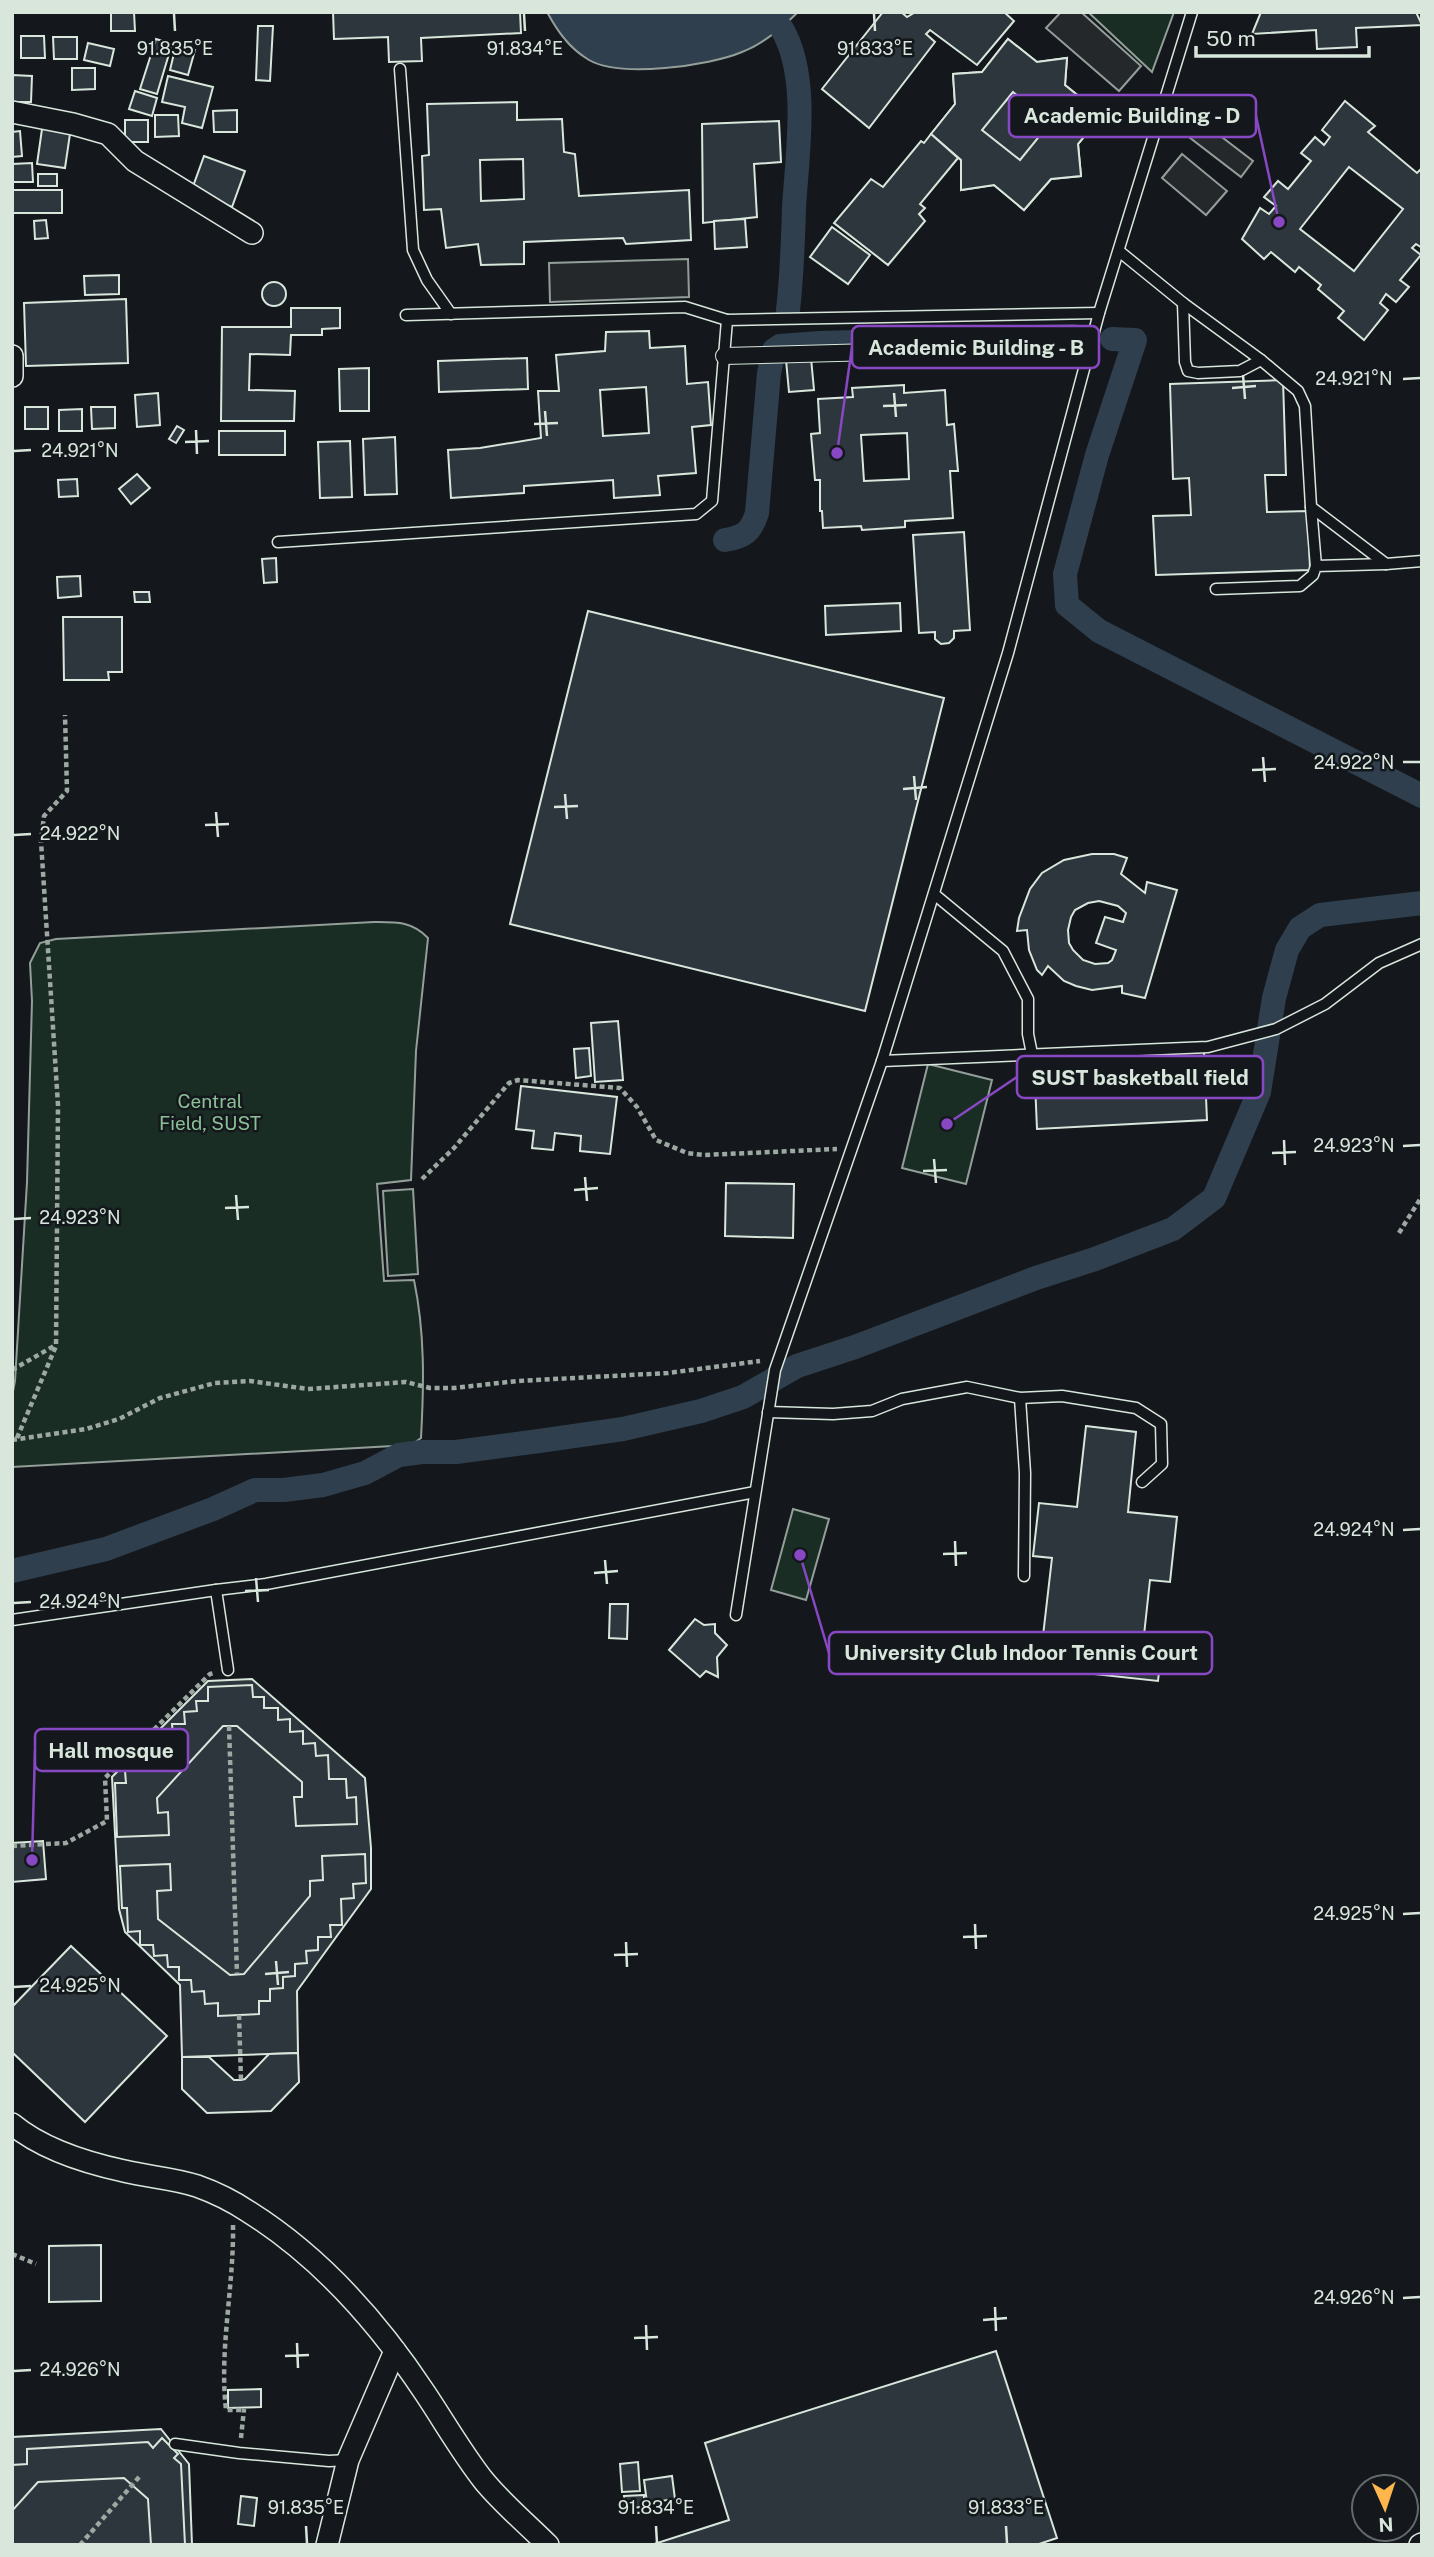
<svg xmlns="http://www.w3.org/2000/svg" width="1434" height="2557" font-family="'Public Sans',sans-serif">
<style>
.green{fill:#1a2d24;stroke:#939e99;stroke-width:2}
.parking{fill:#24282b;stroke:#939e99;stroke-width:2}
.water{fill:#2f3f4d;stroke:#939e99;stroke-width:2}
.lines{fill:none;stroke-linecap:round;stroke-linejoin:round}
.canal{stroke:#2f3f4d;stroke-width:24}
.building{fill:#2c363c;stroke:#d8e6dc;stroke-width:2;fill-rule:evenodd}
.service-casing{stroke:#d8e6dc;stroke-width:13}
.pedestrian-casing{stroke:#d8e6dc;stroke-width:18}
.minor-casing{stroke:#d8e6dc;stroke-width:24}
.path{stroke:#9da8a2;stroke-width:4.5;stroke-dasharray:5 3.5;stroke-linecap:butt}
.service{stroke:#14181c;stroke-width:10}
.pedestrian{stroke:#14181c;stroke-width:16}
.minor{stroke:#14181c;stroke-width:21}
.ticks{fill:none;stroke:#d8e6dc;stroke-width:2.5}
.labels{text-anchor:middle;dominant-baseline:central;stroke-width:5;stroke-linejoin:round;paint-order:stroke}
.park-label{font-size:19px;fill:#8ac095;stroke:#14181c}
.ticks-label{font-size:18px;text-anchor:middle;fill:#d8e6dc;stroke:#14181c;stroke-width:5;stroke-linejoin:round;paint-order:stroke}
.leader{fill:none;stroke:#8948c3;stroke-width:2.5}
.callout-dot{fill:#8948c3;stroke:#14181c;stroke-width:2.5}
.callout{fill:#14181c;stroke:#8948c3;stroke-width:2.5}
.callout-label{font-size:21px;text-anchor:middle;font-weight:bold;fill:#d8e6dc}
</style>
<rect width="100%" height="100%" fill="#14181c"/>
<g class="green">
<path d="M1088,12H1174L1152,72Z"/>
<path d="M374,922C396,922 412,921 428,938L416,1051L411,1180L377,1184L384,1281L414,1280C425,1333 424,1384 421,1438L414,1443L393,1446L12,1467V1396L15,1381L27,1182L32,1001L30,963L40,943L56,939Z"/>
<path d="M928,1064L992,1080L966,1184L902,1168Z"/>
<path d="M413,1189L418,1274L388,1276L383,1191Z"/>
<path d="M793,1509L829,1519L806,1600L771,1590Z"/>
</g>
<g class="parking">
<path d="M1061,12H1081L1141,66L1119,91L1046,28Z"/>
<path d="M1197,118L1253,161L1241,177L1185,134Z"/>
<path d="M1182,154L1227,191L1206,215L1162,178Z"/>
<path d="M688,259L689,297L550,302L549,263Z"/>
</g>
<path class="water" d="M547,12H798C782,28 763,44 742,52C709,66 620,78 589,60C569,48 558,32 547,12Z"/>
<g class="lines">
<g class="canal">
<path d="M782,29C810,77 797,154 794,208C793,242 792,276 788,310"/>
<path d="M1112,339L1135,340L1097,455L1065,574L1067,605L1099,631L1422,796"/>
<path d="M725,540C744,537 751,532 757,513L769,373L774,350L780,346L820,343L1073,336"/>
<path d="M12,1571L106,1549L213,1509L255,1490H284L323,1485L365,1473L399,1455L422,1452H456L539,1441L623,1429L701,1411L743,1397L797,1366L855,1347L1036,1278L1095,1259L1173,1229L1214,1198L1259,1092L1274,998L1287,950L1300,928L1320,915L1422,903"/>
</g>
</g>
<g class="building">
<path d="M111,12H134L135,31H111Z"/>
<path d="M333,12H520L521,33L421,38L422,61L389,62L388,37L334,39Z"/>
<path d="M883,12H901L907,17L912,14L910,12H1004L1014,21L977,65L930,30L926,34L935,42L869,128L822,89Z"/>
<path d="M1261,12H1416L1422,25L1356,28L1357,47L1317,49L1316,30L1252,34Z"/>
<path d="M258,26H273L270,81L256,80Z"/>
<path d="M21,36H44L45,58H21Z"/>
<path d="M53,37H77V59H54Z"/>
<path d="M156,39L172,44L157,94L140,89Z"/>
<path d="M1008,39L1037,62L1067,58L1065,85L1102,115L1078,144L1081,176L1051,179L1024,210L994,185L961,190V160L931,134L955,104L953,74L982,72ZM1013,92L1051,122L1020,160L982,130Z"/>
<path d="M1008,39L1037,62L1067,58L1065,85L1102,115L1078,144L1081,176L1051,179L1024,210L994,185L961,190V160L931,134L955,104L953,74L982,72Z"/>
<path d="M88,43L114,49L110,66L84,60Z"/>
<path d="M176,45L195,50L188,75L170,70Z"/>
<path d="M72,68H95V89L72,90Z"/>
<path d="M12,75L32,76L31,102H12Z"/>
<path d="M168,76L213,87L202,128L182,123L185,107L162,102Z"/>
<path d="M135,91L157,98L152,116L129,109Z"/>
<path d="M1013,92L1051,122L1020,160L982,130Z"/>
<path d="M1345,101L1375,126L1368,132L1417,173L1420,170L1422,172V248L1416,244L1412,248L1421,255L1400,280L1409,287L1396,302L1386,294L1380,303L1388,310L1364,340L1338,318L1344,311L1318,289L1321,285L1299,267L1295,272L1271,252L1264,259L1242,239L1260,208L1269,214L1276,206L1264,197L1278,181L1288,189L1311,161L1301,153L1315,137L1324,145L1330,137L1322,130ZM1349,167L1403,209L1354,271L1300,229Z"/>
<path d="M517,102V120L562,119L564,152L575,154L579,196L689,190L691,240L626,244L623,238L524,242V264L481,265L478,244L446,248L441,209L424,210L422,156L429,155L427,104ZM523,159L524,199L481,201L480,160Z"/>
<path d="M237,110V132H214L213,111Z"/>
<path d="M155,115H178L179,136L155,137Z"/>
<rect x="125" y="120" width="23" height="22"/>
<path d="M779,121L781,162L754,164L757,217L703,223L702,124Z"/>
<path d="M43,122L71,127L65,168L37,164Z"/>
<path d="M20,131L22,156L12,157V132Z"/>
<path d="M931,134L958,158L920,204L925,208L919,214L925,221L888,265L834,223L871,179L883,187L921,141L924,143Z"/>
<path d="M204,156L245,171L232,207L191,192Z"/>
<path d="M32,163L33,182H12V164Z"/>
<rect x="38" y="174" width="19" height="12"/>
<rect x="12" y="190" width="50" height="23"/>
<path d="M745,219L747,247L715,249L714,221Z"/>
<path d="M46,220L48,238L35,239L34,221Z"/>
<path d="M832,227L870,255L848,284L810,257Z"/>
<path d="M119,275V294L85,295L84,276Z"/>
<circle cx="274" cy="294" r="12"/>
<path d="M126,299L128,363L26,366L24,303Z"/>
<path d="M291,308H340V328L322,329V335H291L290,355L250,354L249,390L295,391L294,421H221L222,327H291Z"/>
<path d="M649,331L650,348L685,346L687,384L708,382L711,425L692,427L696,473L658,476L660,495L614,498L613,480L524,486V493L451,498L448,450L480,448L541,438L538,391H559L556,355L605,351L606,332ZM646,387L649,433L603,436L600,390Z"/>
<path d="M527,358L528,389L439,392L438,361Z"/>
<path d="M811,358L814,390L789,392L786,360Z"/>
<path d="M369,368V411H340L339,369Z"/>
<path d="M1283,380L1286,475H1265L1267,512L1308,511L1310,570L1156,575L1153,516L1191,515L1189,478L1173,479L1170,384Z"/>
<path d="M904,385V393L945,390L947,425L954,424L958,471H950L953,518L905,521V527L862,530L861,526L823,528L822,511H820V480H815L811,434L820,433L818,399L853,397L852,388ZM907,433L909,479L864,481L861,435Z"/>
<path d="M158,393L160,425L137,427L135,395Z"/>
<rect x="25" y="407" width="23" height="22"/>
<path d="M91,407H115V428L92,429Z"/>
<path d="M82,409V431H59V410Z"/>
<path d="M177,426L184,430L176,443L169,439Z"/>
<rect x="219" y="431" width="66" height="24"/>
<path d="M395,437L397,494L365,495L363,439Z"/>
<path d="M350,441L352,497L320,498L318,442Z"/>
<path d="M137,474L150,488L131,504L119,489Z"/>
<path d="M77,479L78,496L59,497L58,480Z"/>
<path d="M964,532L970,630L954,631V638L949,643L941,644L935,639V632L919,633L913,535Z"/>
<path d="M276,558L277,582L264,583L262,559Z"/>
<path d="M80,576L81,596L58,598L57,577Z"/>
<path d="M134,592H149L150,602H135Z"/>
<path d="M900,603L901,631L826,635L825,606Z"/>
<path d="M588,611L944,698L865,1011L510,924Z"/>
<path d="M63,617H122V672H108L109,680H64Z"/>
<path d="M1092,854H1114L1127,858L1121,874L1145,893L1147,882L1177,890L1145,998L1122,993V986L1092,990L1076,986L1064,981L1048,966L1042,975L1037,970L1029,950L1027,930L1017,931L1019,918L1030,889L1042,873L1064,860ZM1099,901L1118,906L1126,913L1123,922L1105,917L1096,943L1116,950L1112,960L1108,963L1095,964L1083,960L1073,950L1069,943L1068,930L1071,917L1075,910L1088,903Z"/>
<path d="M618,1021L623,1080L595,1082L591,1023Z"/>
<path d="M589,1048L591,1076L576,1078L574,1049Z"/>
<path d="M1204,1051L1207,1120L1037,1129L1034,1059Z"/>
<path d="M521,1086L617,1097L610,1154L580,1151L581,1136L555,1133L553,1150L532,1148L534,1131L516,1129Z"/>
<path d="M726,1183L794,1184L793,1238L725,1236Z"/>
<path d="M1086,1426L1136,1432L1128,1512L1177,1517L1170,1582L1150,1580L1144,1635L1163,1637L1158,1681L1021,1666L1023,1651L1041,1653L1052,1558L1033,1556L1039,1503L1077,1507Z"/>
<path d="M610,1604H628L627,1639L609,1638Z"/>
<path d="M695,1619L704,1625L715,1624V1633L727,1645L717,1657L718,1677L706,1671L700,1677L669,1650Z"/>
<path d="M252,1679L365,1778L371,1848V1889L297,1991L298,2053L182,2057L180,1985L125,1932L119,1909L112,1777L208,1681Z"/>
<path d="M252,1685L253,1697H264V1708H278V1720L290,1719V1732L303,1731V1744L315,1743L316,1756L328,1755L329,1779H346L347,1798L356,1797L357,1824L296,1826L294,1797H302V1782L237,1726H223L157,1798L158,1813L168,1812L169,1835L117,1837L115,1783H126L125,1771H137V1762H150V1749H162L161,1737L173,1736L172,1724H185L184,1712L197,1711L196,1701H208V1687Z"/>
<path d="M43,1841L46,1879L12,1882V1843Z"/>
<path d="M365,1854L366,1883L353,1884L354,1898L341,1899L342,1925H330L331,1937H318V1950L306,1951L307,1963L295,1964V1976L283,1977V1988L270,1989V2001H259V2014L218,2016V2003L205,2004L204,1991L192,1992L191,1980H179V1967H168L167,1955L154,1956L153,1945H140V1931L128,1932L127,1908H122L120,1866L170,1864L171,1890L157,1891L158,1919L230,1975L244,1974L310,1896V1881L323,1880L322,1856Z"/>
<path d="M71,1946L167,2036L85,2122L12,2052V2007Z"/>
<path d="M298,2053L299,2082L271,2111L207,2113L182,2089V2057H209L234,2080H241L245,2079L269,2054Z"/>
<path d="M101,2245V2301L49,2302V2246Z"/>
<path d="M996,2351L1057,2538L1036,2545H651L729,2520L705,2443Z"/>
<path d="M261,2389V2407L228,2408V2390Z"/>
<path d="M161,2429L189,2464L192,2545H12V2437Z"/>
<path d="M162,2438L178,2454L174,2458L181,2464L185,2545H151L148,2499L124,2478L38,2482L12,2511V2465L27,2464V2449L148,2442L153,2448Z"/>
<path d="M638,2462L640,2491L622,2492L620,2464Z"/>
<path d="M672,2476L675,2499L647,2503L644,2480Z"/>
<path d="M644,2495V2507L625,2508L624,2496Z"/>
<path d="M241,2496L257,2498L254,2526L238,2524Z"/>
</g>
<g class="lines">
<g class="service-casing">
<g id="service">
<path d="M400,69L413,250L427,280L451,314"/>
<path d="M1119,251L1183,303L1261,360L1298,391L1305,406L1311,507L1386,564L1422,561"/>
<path d="M1183,303L1185,362L1188,371L1198,373L1240,371L1261,360"/>
<path d="M406,315L685,307L727,320"/>
<path d="M1311,507L1316,566"/>
<path d="M278,542L696,514L712,501L727,320L1099,313"/>
<path d="M1216,589L1300,586L1313,575L1316,566L1386,564"/>
<path d="M934,894L1003,951L1028,999V1034L1032,1054"/>
<path d="M882,1061L1208,1047L1276,1029L1325,1004L1379,963L1422,944"/>
<path d="M1020,1398L1062,1396L1136,1408L1161,1424L1162,1464L1142,1482"/>
<path d="M768,1412L833,1414L872,1411L902,1399L967,1387L1020,1398L1025,1473L1024,1576"/>
<path d="M216,1590L266,1584L755,1492"/>
<path d="M736,1615L775,1370L882,1061L1008,653L1099,313L1192,12"/>
<path d="M12,1620L216,1590L228,1670"/>
<path d="M175,2444L239,2453L329,2461L348,2460"/>
</g>
</g>
<g class="pedestrian-casing">
<path id="pedestrian" d="M724,356L1060,347L1089,349"/>
</g>
<g class="minor-casing">
<g id="minor">
<path d="M12,112L73,124L108,134L135,161L252,233"/>
<path d="M12,356V376"/>
<path d="M12,2124C42,2149 87,2163 124,2171C148,2177 173,2178 197,2186C214,2192 234,2202 249,2212C322,2258 378,2322 425,2393C445,2423 462,2453 484,2481C503,2504 527,2524 548,2545"/>
<path d="M327,2545L348,2460L395,2351"/>
<path d="M1420,2545L1422,2544"/>
</g>
</g>
<g class="path">
<path d="M422,1179L454,1148L509,1083L518,1080L620,1088L637,1107L656,1140L687,1153L704,1155L837,1149"/>
<path d="M1399,1233L1422,1196"/>
<path d="M12,1370L54,1346"/>
<path d="M17,1438L56,1346L58,1105L41,841L44,816L67,791L65,715"/>
<path d="M12,1440L86,1429L119,1419L160,1398L215,1383L250,1381L308,1389L406,1382L430,1388H454L517,1381L668,1373L760,1361"/>
<path d="M229,1726L237,1974"/>
<path d="M12,1846L66,1843L107,1821L105,1778L210,1674L214,1673"/>
<path d="M239,2015L241,2080"/>
<path d="M233,2225C234,2287 219,2349 226,2410H244"/>
<path d="M12,2254L36,2264"/>
<path d="M241,2438L244,2409"/>
<path d="M80,2545L140,2476"/>
</g>
<use href="#service" class="service"/>
<use href="#pedestrian" class="pedestrian"/>
<use href="#minor" class="minor"/>
</g>
<path class="ticks" d="M174,14L175,31M524,14L525,31M874,14L875,31M1243,375L1245,399M1403,379L1420,378M1232,388L1256,386M894,393L896,417M883,406L907,405M545,411L547,436M534,424L558,423M196,430L197,454M185,442L209,441M14,451L31,450M1263,757L1265,782M1403,762H1420M1252,770L1276,769M914,776L916,800M903,789L927,787M565,794L567,819M554,807L578,806M216,812L218,837M205,825L229,824M14,835L31,834M1284,1140L1285,1165M1403,1146L1420,1145M1272,1153L1296,1152M934,1159L936,1183M923,1171L947,1170M585,1177L587,1201M574,1190L598,1188M236,1195L238,1220M225,1208L249,1207M14,1219L31,1218M1403,1530L1420,1529M955,1541L956,1566M943,1554L967,1553M605,1560L607,1584M594,1573L618,1571M256,1578L258,1602M245,1591L269,1590M14,1603L31,1602M1403,1914L1420,1913M975,1924L976,1949M963,1937L987,1936M626,1942L627,1967M614,1955L638,1954M276,1961L278,1985M265,1974L289,1972M14,1987L31,1986M1403,2298L1420,2297M995,2307L996,2331M983,2320L1007,2318M646,2325L647,2350M634,2338L658,2337M297,2343L298,2368M285,2356L309,2355M14,2371L31,2370M306,2526L307,2543M656,2526L657,2543M1006,2526L1007,2543"/>
<g class="labels">
<g class="park-label">
<text x="210" y="1101">Central<tspan x="210" dy="22">Field, SUST</tspan></text>
</g>
</g>
<g class="ticks-label">
<text x="175" y="55">91.835°E</text>
<text x="525" y="55">91.834°E</text>
<text x="875" y="55">91.833°E</text>
<text x="1354" y="385">24.921°N</text>
<text x="80" y="457">24.921°N</text>
<text x="1354" y="769">24.922°N</text>
<text x="80" y="840">24.922°N</text>
<text x="1354" y="1152">24.923°N</text>
<text x="80" y="1224">24.923°N</text>
<text x="1354" y="1536">24.924°N</text>
<text x="80" y="1608">24.924°N</text>
<text x="1354" y="1920">24.925°N</text>
<text x="80" y="1992">24.925°N</text>
<text x="1354" y="2304">24.926°N</text>
<text x="80" y="2376">24.926°N</text>
<text x="306" y="2514">91.835°E</text>
<text x="656" y="2514">91.834°E</text>
<text x="1006" y="2514">91.833°E</text>
</g>
<path class="leader" d="M1279 222L1256 116M837 453L852 347M947 1124L1017 1077M800 1555L829 1653M32 1860L35 1750"/>
<g class="callout-dot">
<circle cx="1279" cy="222" r="7"/>
<circle cx="837" cy="453" r="7"/>
<circle cx="947" cy="1124" r="7"/>
<circle cx="800" cy="1555" r="7"/>
<circle cx="32" cy="1860" r="7"/>
</g>
<g class="callout">
<rect x="1009" y="95" width="247" height="42" rx="7"/>
<rect x="852" y="326" width="247" height="42" rx="7"/>
<rect x="1017" y="1056" width="246" height="42" rx="7"/>
<rect x="829" y="1632" width="383" height="42" rx="7"/>
<rect x="35" y="1729" width="153" height="42" rx="7"/>
</g>
<g class="callout-label">
<text x="1132" y="123">Academic Building - D</text>
<text x="976" y="355">Academic Building - B</text>
<text x="1140" y="1085">SUST basketball field</text>
<text x="1021" y="1660">University Club Indoor Tennis Court</text>
<text x="111" y="1758">Hall mosque</text>
</g>
<rect width="1434" height="2557" fill="none" stroke="#d8e6dc" stroke-width="28"/>
<g transform="translate(1385 2508) rotate(177)"><circle r="33" fill="#14181c" stroke="#626a69" stroke-width="2"/>
<path d="M0-5L12 26L0 18L-12 26Z" fill="#ffb74d"/>
<text y="-10" font-size="19" font-weight="bold" text-anchor="middle" fill="#d8e6dc">N</text>
</g>
<path d="M1196 46v10h173v-10" fill="none" stroke="#d8e6dc" stroke-width="3.5"/>
<text x="1206" y="46" font-size="21" fill="#d8e6dc" stroke="#14181c" stroke-width="5" paint-order="stroke">50 m</text>
</svg>
